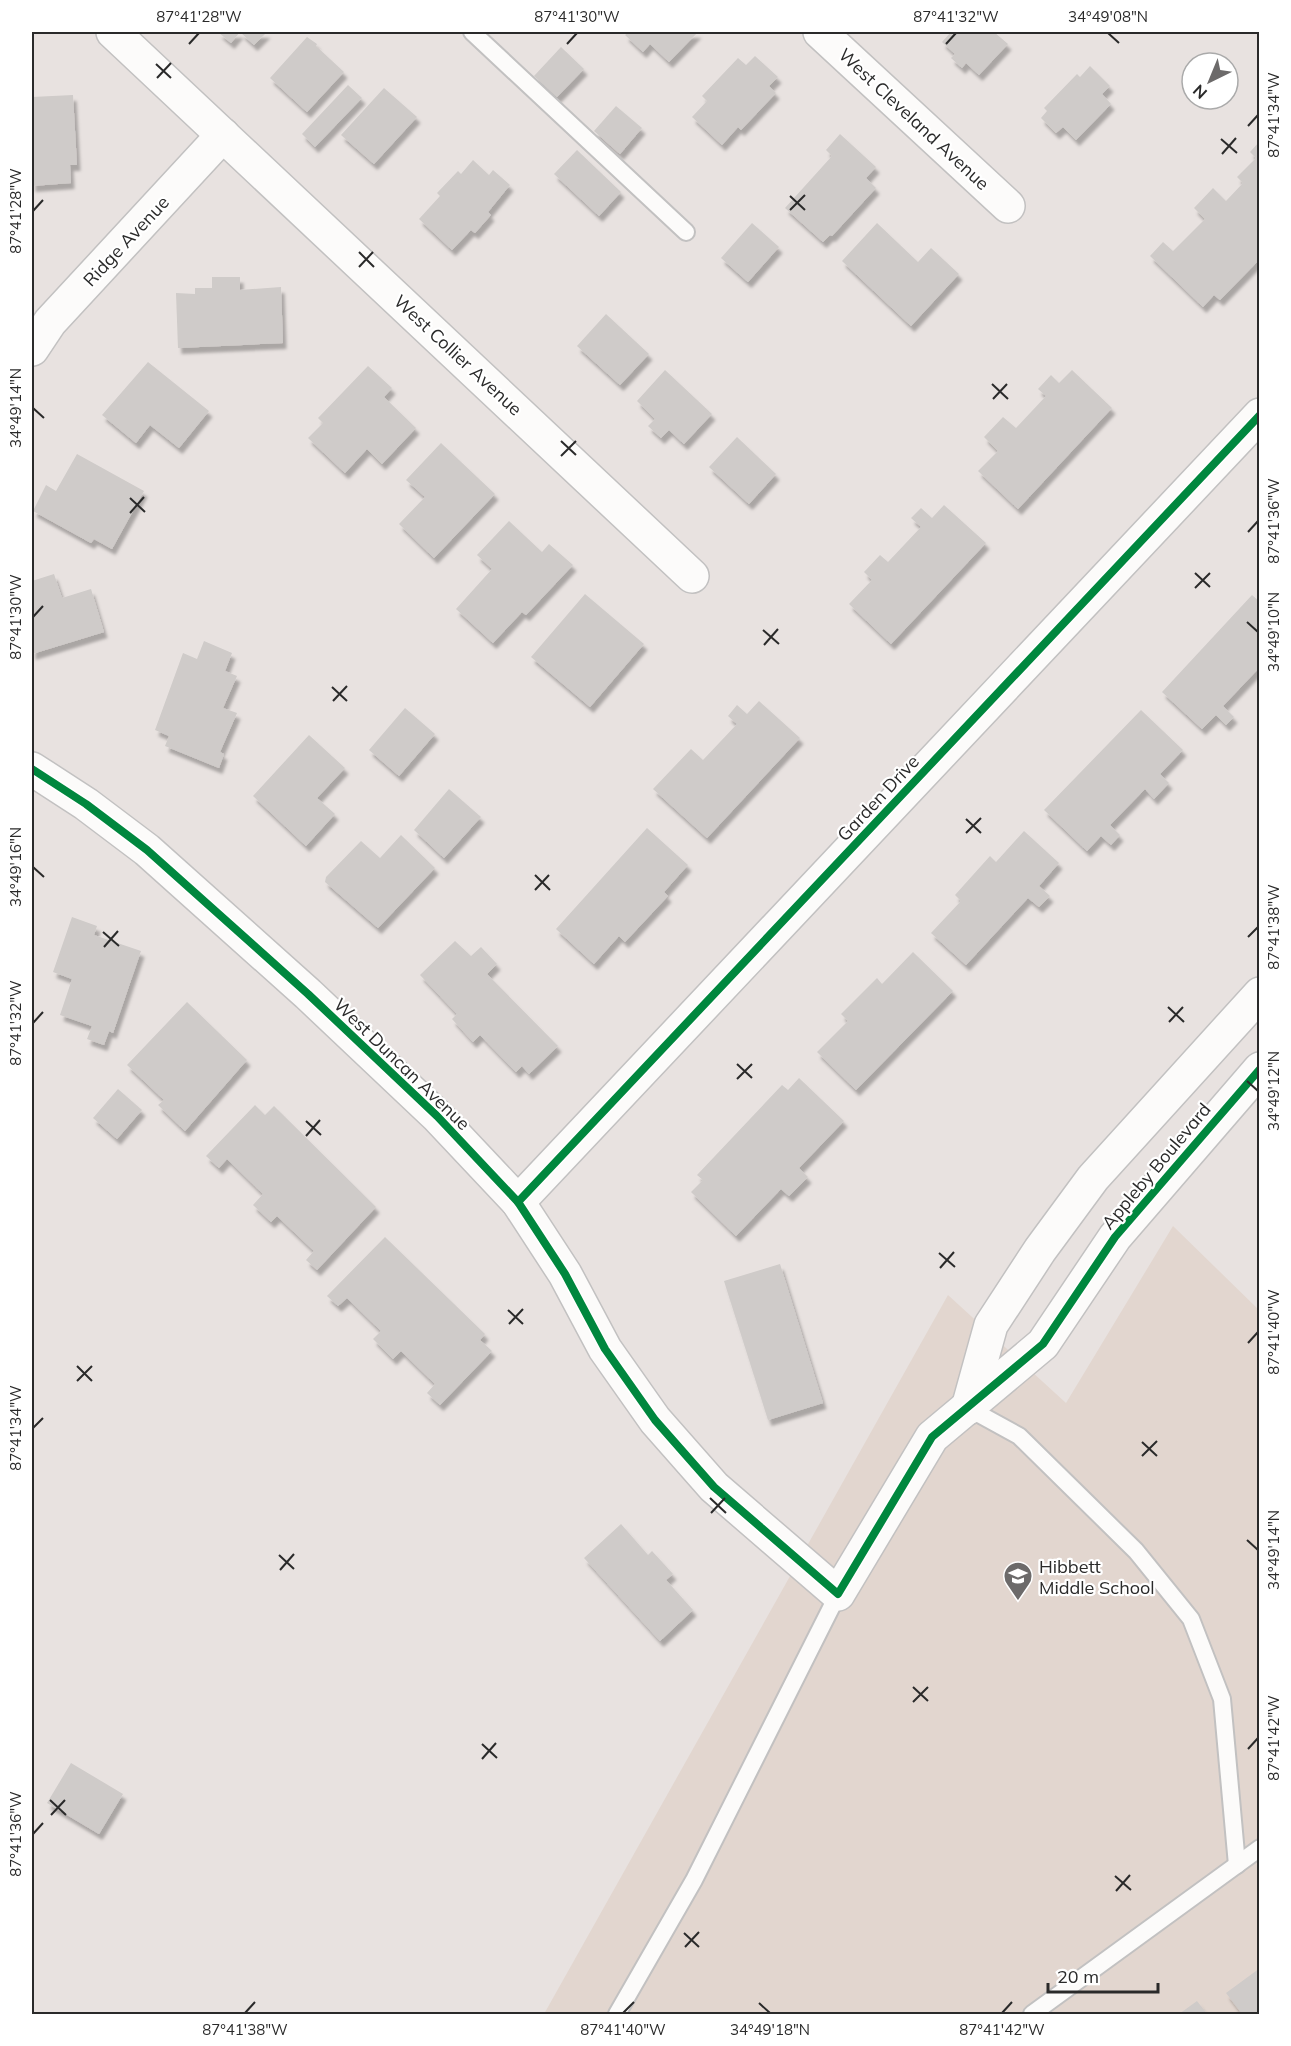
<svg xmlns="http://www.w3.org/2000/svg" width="1291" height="2046" font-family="Mulish,sans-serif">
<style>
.education{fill:#e2d6cf}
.building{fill:#cfcbc9;filter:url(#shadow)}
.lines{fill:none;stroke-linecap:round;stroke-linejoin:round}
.service-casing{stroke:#c2c1c1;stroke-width:20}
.minor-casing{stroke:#c2c1c1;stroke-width:36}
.service{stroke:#fcfbfa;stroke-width:16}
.minor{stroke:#fcfbfa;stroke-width:33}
.cycleway-casing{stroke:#fff;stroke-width:11}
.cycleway{stroke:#00873e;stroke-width:8}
.ticks{fill:none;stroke:#2a2a2a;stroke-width:2}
.labels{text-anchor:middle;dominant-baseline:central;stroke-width:4.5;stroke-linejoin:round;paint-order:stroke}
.street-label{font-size:18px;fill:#2a2a2a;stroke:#fff}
.poi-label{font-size:18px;fill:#2a2a2a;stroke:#fff;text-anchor:start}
.neatline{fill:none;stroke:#2a2a2a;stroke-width:2}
.ticks-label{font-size:15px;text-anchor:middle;fill:#2a2a2a}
</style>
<defs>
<filter id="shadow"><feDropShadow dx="3.5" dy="6" stdDeviation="1.5" flood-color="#0004"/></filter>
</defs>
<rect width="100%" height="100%" fill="#e8e2e0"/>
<path class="education" d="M1173,1226L1259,1310V2014H544L948,1295L1066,1403Z"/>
<g class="building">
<path d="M218,32H267L254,45L240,32L231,43Z"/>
<path d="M629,32H698L669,62L650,44L643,52L625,35Z"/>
<path d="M951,32H994L1008,44L979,75L966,63L962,68L951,58L955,54L942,42Z"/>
<path d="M307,37L317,44L316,46L344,72L307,112L270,78Z"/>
<path d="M561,47L584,69L557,97L534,76Z"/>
<path d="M755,56L778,77L769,86L776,93L741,130L738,127L722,145L692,117L707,101L702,96L738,58L746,65Z"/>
<path d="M1090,66L1110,86L1102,94L1111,104L1076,140L1063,127L1056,133L1041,118L1047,111L1044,108L1077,74L1080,77Z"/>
<path d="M348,85L362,98L315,147L302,134Z"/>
<path d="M384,88L417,117L374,164L341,135Z"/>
<path d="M73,95L77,165H70L71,183L32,186V97Z"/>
<path d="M616,106L642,128L620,154L594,131Z"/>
<path d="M840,134L876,167L866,178L876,188L832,236L830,235L823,242L785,208L832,156L826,150Z"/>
<path d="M1260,141V259L1220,300L1214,295L1203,307L1150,256L1163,242L1173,251L1205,219L1194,208L1213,188L1226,201L1243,183L1237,177L1256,158L1250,152Z"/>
<path d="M577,150L621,192L599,216L554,174Z"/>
<path d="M473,160L489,175L493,170L510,185L488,212L491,215L475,233L471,230L452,250L419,219L440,196L437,193L458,171L461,174Z"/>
<path d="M752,223L779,247L748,282L721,258Z"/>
<path d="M877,223L918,262L931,248L959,274L911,326L842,261Z"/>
<path d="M212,277H240V290L281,287L283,343L178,348L176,293L195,294V288H212Z"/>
<path d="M606,314L649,354L620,385L577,346Z"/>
<path d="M148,362L209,411L179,448L150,425L136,443L102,415Z"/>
<path d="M368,366L392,388L384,397L416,428L382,464L367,449L345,473L308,438L323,423L318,418Z"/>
<path d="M665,370L712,414L684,444L669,430L661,438L648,426L655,419L637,401Z"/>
<path d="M1072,370L1112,408L1018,509L978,471L998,451L984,437L1003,417L1016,428L1046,396L1038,389L1051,375L1059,383Z"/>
<path d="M737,437L776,474L749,504L709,467Z"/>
<path d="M441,443L495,494L434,558L399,524L425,497L406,480Z"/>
<path d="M77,454L144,491L112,549L94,539L91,543L33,511L46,485L56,491Z"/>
<path d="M944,505L986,543L891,644L849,604L872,580L864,572L880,555L888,562L921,527L911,518L921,508L932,518Z"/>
<path d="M509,521L542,552L549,544L573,565L526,615L522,612L493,643L456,609L492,569L477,555Z"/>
<path d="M54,574L62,598L91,589L104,632L32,654V581Z"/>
<path d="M585,594L644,644L590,707L531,657Z"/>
<path d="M1252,595L1260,602V667L1223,706L1234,717L1226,725L1216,715L1202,729L1162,692Z"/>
<path d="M204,641L232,653L225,671L237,676L223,708L237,713L220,752L224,754L219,768L165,746L169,736L155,730L183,653L197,659Z"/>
<path d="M759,701L800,738L707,838L653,789L691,749L703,760L737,724L728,716L737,705L747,714Z"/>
<path d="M405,708L435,734L399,776L369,750Z"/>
<path d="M1141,710L1183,750L1160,774L1169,783L1154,799L1145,789L1110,825L1120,835L1111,845L1101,836L1087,851L1044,810Z"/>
<path d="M309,735L345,768L317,798L335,814L306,846L253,796Z"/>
<path d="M449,789L481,817L444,858L414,830Z"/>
<path d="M647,828L688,865L664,892L668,896L625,942L619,936L594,964L556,929Z"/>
<path d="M1024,831L1059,863L1039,886L1050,896L1039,907L1028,898L966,965L931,933L961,901L955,895L990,856L996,862Z"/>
<path d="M401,835L435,868L378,928L325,882L326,877L361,841L380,858Z"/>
<path d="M72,917L97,926L94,935L141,951L113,1033L109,1031L104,1045L87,1039L92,1026L60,1015L72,979L53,972Z"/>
<path d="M455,941L471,956L481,947L497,964L487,974L558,1046L529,1074L522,1066L516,1072L480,1035L473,1042L452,1019L457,1014L420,975Z"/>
<path d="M913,952L953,991L856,1090L817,1052L848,1021L841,1014L877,978L882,984Z"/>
<path d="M187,1002L247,1060L185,1131L158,1105L164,1100L127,1065Z"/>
<path d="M799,1078L844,1121L799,1168L808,1177L789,1196L781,1189L736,1236L691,1192L703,1180L697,1175L782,1085L788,1090Z"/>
<path d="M118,1089L142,1110L117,1139L93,1118Z"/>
<path d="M255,1105L265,1115L274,1106L376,1207L317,1270L306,1260L314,1251L277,1216L271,1222L253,1205L263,1194L227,1159L219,1168L206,1156Z"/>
<path d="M385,1237L485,1334L480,1340L492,1351L440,1405L427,1393L435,1384L401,1351L393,1359L373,1339L381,1331L347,1298L338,1306L327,1296Z"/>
<path d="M780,1264L823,1403L768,1420L724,1281Z"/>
<path d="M621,1524L648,1555L652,1551L673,1574L666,1580L693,1610L660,1641L584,1558Z"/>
<path d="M71,1763L123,1794L99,1834L47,1803Z"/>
<path d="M1260,1968V2014H1242L1226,1993Z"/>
<path d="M1197,2001L1207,2014H1179Z"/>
</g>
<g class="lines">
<g class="service-casing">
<g id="service">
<path d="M472,32L686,232"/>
<path d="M968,1408L1019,1436L1136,1551L1191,1619L1222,1699L1237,1865"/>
<path d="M617,2014L694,1880L838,1594"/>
<path d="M1032,2014L1260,1848"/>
</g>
</g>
<g class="minor-casing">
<g id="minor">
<path d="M113,32L692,576"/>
<path d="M820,32L1008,206"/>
<path d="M32,349L50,322L223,135"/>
<path d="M32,769L86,804L147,850L308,994L437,1116L518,1202L565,1274L605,1349L655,1420L714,1487L838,1594L932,1437L1043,1344L1115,1237L1260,1069"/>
<path d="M518,1202L1260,415"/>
<path d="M968,1408L991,1325L1040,1250L1093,1178L1260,994"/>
</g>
</g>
<use href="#service" class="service"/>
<use href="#minor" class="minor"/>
<g class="cycleway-casing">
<g id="cycleway">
<path d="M32,769L86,804L147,850L308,994L437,1116L518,1202L565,1274L605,1349L655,1420L714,1487L838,1594L932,1437L1043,1344L1115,1237L1260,1069"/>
<path d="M518,1202L1260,415"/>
</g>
</g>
<use href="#cycleway" class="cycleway"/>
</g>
<path class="ticks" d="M1108,33L1119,43M189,44L199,33M567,44L577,33M946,44L956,33M156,64L171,78M157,78L171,63M1248,126L1258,115M1221,139L1237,153M1222,154L1236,138M790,196L805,210M790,210L805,195M33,211L43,200M359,252L374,267M359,267L373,252M992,384L1008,399M993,399L1007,384M33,408L44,418M561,441L576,455M561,456L576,441M130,498L145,512M130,513L144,497M1248,532L1258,521M1195,573L1210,587M1195,588L1210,573M33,617L43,606M1247,622L1258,632M763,630L779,644M764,645L778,629M332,687L347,701M333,701L347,686M966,819L981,833M966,833L981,818M33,867L44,877M535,875L550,890M535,890L549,875M103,932L119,946M1248,937L1258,927M104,947L118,931M1168,1007L1184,1022M1169,1022L1183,1007M33,1023L43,1012M737,1064L752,1078M737,1079L752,1064M1247,1081L1258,1091M306,1121L321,1135M306,1136L320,1120M939,1253L955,1267M940,1268L954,1252M508,1310L523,1324M509,1324L523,1309M1248,1343L1258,1332M77,1366L92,1381M77,1381L92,1366M33,1428L43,1418M1142,1442L1157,1456M1142,1456L1157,1441M710,1498L726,1513M711,1513L725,1498M1247,1540L1258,1550M279,1555L294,1569M280,1570L294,1554M913,1687L928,1701M913,1702L928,1687M482,1744L497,1758M1248,1749L1258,1738M482,1759L496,1743M50,1800L66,1815M51,1815L65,1800M33,1834L43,1823M1115,1876L1131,1890M1116,1891L1130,1875M684,1933L699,1947M685,1947L699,1932M759,2003L770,2013M245,2013L255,2002M623,2013L634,2002M1002,2013L1012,2002"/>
<defs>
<g id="school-pin" transform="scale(1.5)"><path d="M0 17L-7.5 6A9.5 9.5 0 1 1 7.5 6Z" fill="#6c6a6a" stroke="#fff"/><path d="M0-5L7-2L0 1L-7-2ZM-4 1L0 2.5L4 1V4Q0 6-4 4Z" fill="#fff"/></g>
</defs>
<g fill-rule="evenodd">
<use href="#school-pin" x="1018" y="1576"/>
</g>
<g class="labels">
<g class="street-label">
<text transform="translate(914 119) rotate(43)">West Cleveland Avenue</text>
<text transform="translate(126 241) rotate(-47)">Ridge Avenue</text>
<text transform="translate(458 355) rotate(43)">West Collier Avenue</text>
<text transform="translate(878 798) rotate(-47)">Garden Drive</text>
<text transform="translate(402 1064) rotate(44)">West Duncan Avenue</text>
<text transform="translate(1156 1166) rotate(-50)">Appleby Boulevard</text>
</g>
<g class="poi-label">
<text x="1039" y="1566">Hibbett<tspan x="1039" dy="21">Middle School</tspan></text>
</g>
</g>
<rect width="1291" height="2046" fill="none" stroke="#ffffff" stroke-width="66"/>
<g transform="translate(1210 81) rotate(223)"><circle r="28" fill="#ffffff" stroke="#aaaaaa" stroke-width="1.5"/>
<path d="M0-4.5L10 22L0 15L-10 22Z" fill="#6c6a6a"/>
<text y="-9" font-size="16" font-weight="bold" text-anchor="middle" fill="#2a2a2a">N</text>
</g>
<path d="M1048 1983v9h110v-9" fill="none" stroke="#2a2a2a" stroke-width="3"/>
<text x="1057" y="1983" font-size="18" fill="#2a2a2a" stroke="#ffffff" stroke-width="4.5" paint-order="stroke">20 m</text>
<rect x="33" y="33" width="1225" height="1980" class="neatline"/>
<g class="ticks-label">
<text x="199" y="22">87°41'28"W</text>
<text x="577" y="22">87°41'30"W</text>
<text x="956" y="22">87°41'32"W</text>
<text x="1108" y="22">34°49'08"N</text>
<text transform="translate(1274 115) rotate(-90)" y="5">87°41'34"W</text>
<text transform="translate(16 211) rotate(-90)" y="5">87°41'28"W</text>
<text transform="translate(16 408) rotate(-90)" y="5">34°49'14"N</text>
<text transform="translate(1274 521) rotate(-90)" y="5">87°41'36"W</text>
<text transform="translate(16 617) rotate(-90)" y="5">87°41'30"W</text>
<text transform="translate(1274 632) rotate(-90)" y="5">34°49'10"N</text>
<text transform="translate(16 867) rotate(-90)" y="5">34°49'16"N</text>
<text transform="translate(1274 927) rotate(-90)" y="5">87°41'38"W</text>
<text transform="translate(16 1023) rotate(-90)" y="5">87°41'32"W</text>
<text transform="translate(1274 1091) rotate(-90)" y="5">34°49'12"N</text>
<text transform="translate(1274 1332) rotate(-90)" y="5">87°41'40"W</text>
<text transform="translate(16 1428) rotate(-90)" y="5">87°41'34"W</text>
<text transform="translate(1274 1550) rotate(-90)" y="5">34°49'14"N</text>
<text transform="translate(1274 1738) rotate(-90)" y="5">87°41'42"W</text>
<text transform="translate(16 1834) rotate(-90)" y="5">87°41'36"W</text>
<text x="245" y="2035">87°41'38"W</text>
<text x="623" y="2035">87°41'40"W</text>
<text x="770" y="2035">34°49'18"N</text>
<text x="1002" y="2035">87°41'42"W</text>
</g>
</svg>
